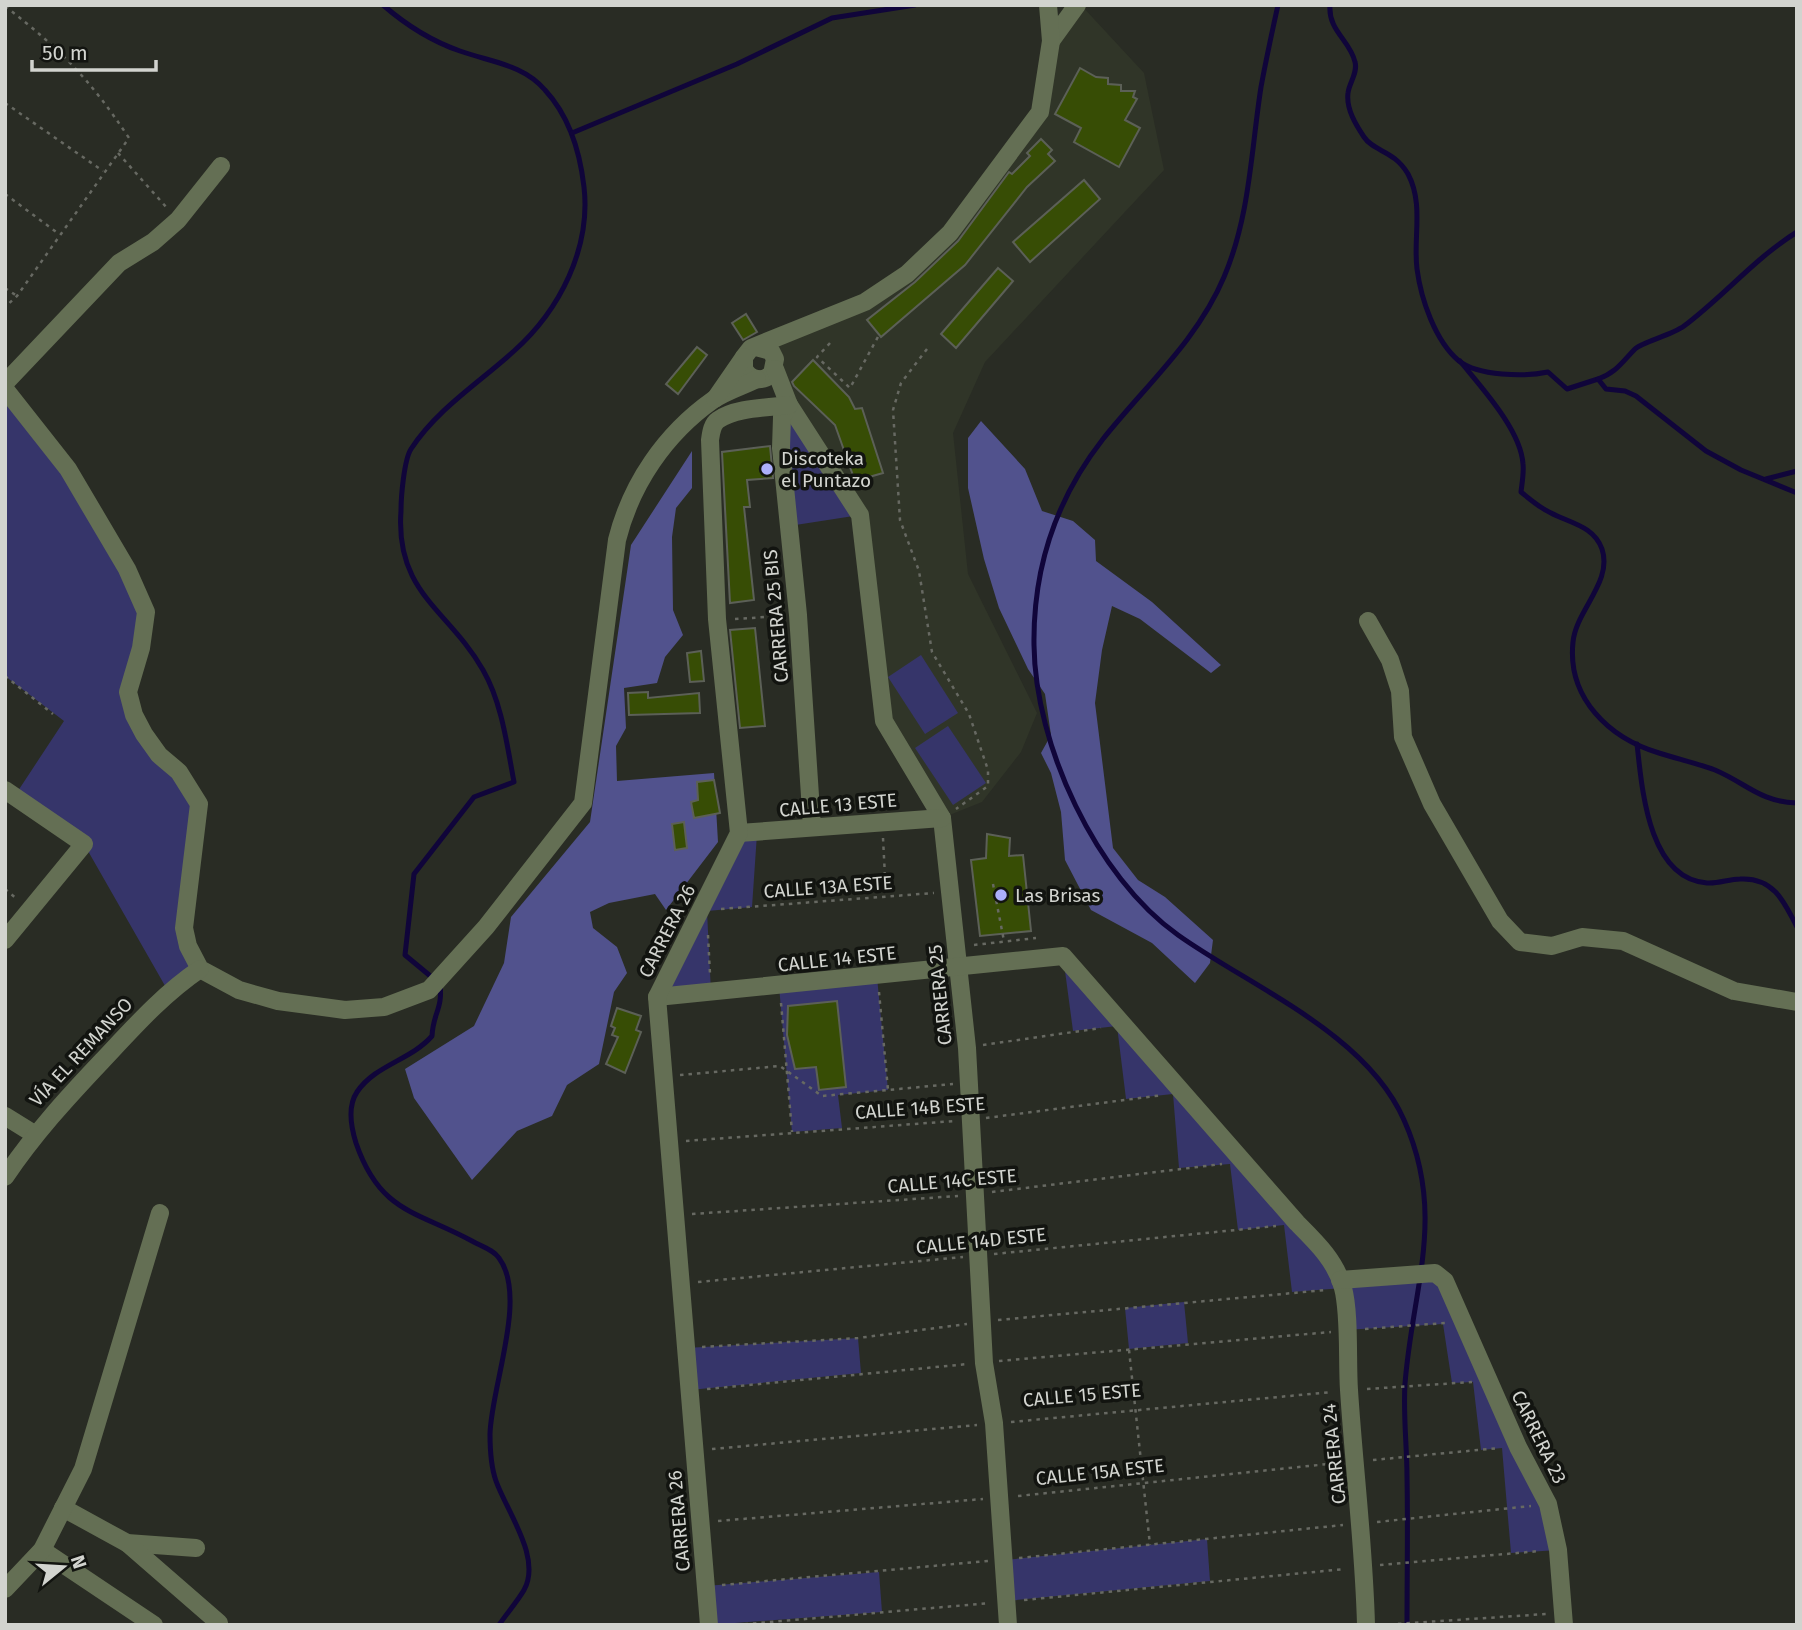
<svg xmlns="http://www.w3.org/2000/svg" width="1802" height="1630" font-family="'Fira Sans',sans-serif">
<style>
.built{fill:#303528}
.green{fill:#36356a;fill-rule:evenodd}
.forest{fill:#51528d}
.lines{fill:none;stroke-linecap:round;stroke-linejoin:round}
.stream{stroke:#10053a;stroke-width:5}
.building{fill:#374d05;stroke:#5c6057;stroke-width:2}
.path{stroke:#676962;stroke-width:2.5;stroke-dasharray:3.5 5;stroke-linecap:butt}
.minor{stroke:#646f54;stroke-width:18}
.poi-dot{fill:#acaffb;stroke:#121410;stroke-width:2.5}
.labels{text-anchor:middle;dominant-baseline:central;stroke-width:7;stroke-linejoin:round;paint-order:stroke}
.poi-label{font-size:19px;fill:#d2d4cf;stroke:#121410;text-anchor:start}
.street-label{font-size:19px;fill:#d2d4cf;stroke:#121410}
</style>
<rect width="100%" height="100%" fill="#292c24"/>
<path class="built" d="M1081,5L1144,73L1164,170L985,362L953,433L968,574L1037,713L1021,752L982,802L942,818L884,721L860,515L789,405L769,339L907,274L1040,112L1051,41Z"/>
<g class="green">
<path d="M5,389L68,469L146,612L134,715L192,787L184,928L200,969L168,991L84,844L14,797L64,721L5,676Z"/>
<path d="M789,405L860,515L789,526Z"/>
<path d="M921,655L958,713L925,734L888,677Z"/>
<path d="M948,726L986,783L953,805L915,748Z"/>
<path d="M757,834L752,907L707,911L711,992L657,997L733,843Z"/>
<path d="M1063,956L1340,1280L1435,1273L1518,1447L1558,1550L1511,1553L1502,1448L1481,1450L1473,1382L1452,1383L1443,1324L1345,1330L1343,1288L1292,1292L1284,1225L1238,1230L1230,1164L1179,1168L1173,1094L1126,1099L1117,1026L1073,1031Z"/>
<path d="M877,977L888,1090L838,1095L842,1128L792,1132L779,986ZM836,1001L845,1087L819,1090L816,1067L795,1068L787,1035L788,1006Z"/>
<path d="M1184,1302L1188,1343L1129,1349L1125,1308Z"/>
<path d="M858,1338L861,1373L690,1390L686,1348Z"/>
<path d="M1207,1539L1210,1581L1007,1601L1005,1560Z"/>
<path d="M879,1572L882,1612L709,1625L706,1586Z"/>
</g>
<g class="forest">
<path d="M981,421L1025,469L1042,511L1073,521L1095,540L1096,561L1152,602L1221,665L1211,673L1140,619L1112,606L1102,650L1095,703L1113,848L1138,880L1165,897L1213,940L1210,963L1195,983L1152,943L1091,910L1065,860L1061,812L1051,773L1041,753L1051,735L1045,694L1028,669L999,608L984,559L968,488V438Z"/>
<path d="M692,451V488L676,508L672,537L673,610L683,635L665,657L657,683L624,688L626,728L616,746L617,781L714,773L718,842L666,910L655,894L609,903L590,912L593,928L617,947L627,973L614,992L599,1064L567,1085L552,1116L517,1131L472,1180L414,1098L405,1069L474,1026L504,963L511,917L590,822L631,545Z"/>
</g>
<g class="lines">
<g class="stream">
<path d="M383,5C406,25 431,41 460,51C490,62 523,64 545,90C569,116 580,152 584,187C591,248 560,310 514,351C480,382 437,409 411,449C404,460 401,497 401,511C395,593 449,610 483,670C502,703 507,745 514,782L474,797L414,874L405,955L440,984C443,1009 433,1013 432,1036C411,1060 375,1065 357,1092C347,1107 351,1127 356,1143C380,1213 417,1211 472,1241C481,1246 494,1250 499,1258C528,1297 491,1387 490,1434C490,1449 491,1467 496,1481C507,1512 542,1558 524,1590C517,1602 507,1613 499,1625"/>
<path d="M1278,5C1272,32 1266,60 1261,87C1251,151 1250,216 1224,277C1197,341 1145,386 1103,439C1056,499 1033,569 1034,645C1035,745 1096,877 1178,935C1251,987 1366,1033 1404,1120C1447,1216 1412,1289 1405,1384C1403,1415 1407,1446 1407,1477C1408,1526 1407,1575 1407,1625"/>
<path d="M1330,5C1328,31 1350,40 1355,62C1358,73 1349,83 1348,93C1346,109 1356,125 1364,137C1374,152 1394,150 1408,174C1424,204 1413,238 1417,269C1421,299 1435,341 1459,361C1478,376 1525,377 1548,372L1567,389L1598,379L1606,389L1625,391L1636,396L1706,451L1741,470L1797,493"/>
<path d="M572,133L737,64L832,18L915,5"/>
<path d="M1460,361C1481,387 1521,430 1523,464C1524,473 1522,483 1521,492C1531,500 1540,508 1551,513C1570,523 1594,526 1602,549C1613,582 1576,610 1573,642C1567,698 1609,738 1659,753C1678,759 1696,763 1715,770C1746,783 1760,802 1797,803"/>
<path d="M1598,379C1617,372 1622,362 1635,349C1642,342 1672,335 1684,326C1724,296 1755,258 1797,232"/>
<path d="M1766,479L1797,471"/>
<path d="M1637,744C1642,788 1648,879 1707,883C1718,884 1729,879 1740,879C1773,877 1784,901 1797,927"/>
</g>
</g>
<g class="building">
<path d="M1080,68L1096,77L1108,78V84L1121,85V91H1135L1133,97L1137,99L1125,120L1140,128L1119,167L1074,142L1081,128L1055,114Z"/>
<path d="M1041,139L1052,150L1048,154L1055,161L1027,187L965,265L881,337L867,320L915,282L958,241L1009,172L1012,174L1030,156L1027,153Z"/>
<path d="M1084,180L1100,199L1030,262L1013,242Z"/>
<path d="M998,268L1013,281L956,348L941,334Z"/>
<path d="M746,314L757,332L743,340L732,323Z"/>
<path d="M697,347L707,355L678,394L666,384Z"/>
<path d="M813,360L849,397L855,409L862,408L883,473L855,481L835,425L794,386L792,382Z"/>
<path d="M770,446L773,478L747,480L750,507H744L754,600L730,603L722,452Z"/>
<path d="M755,628L765,726L740,728L730,630Z"/>
<path d="M701,651L704,681L690,682L687,653Z"/>
<path d="M648,692V698L699,693L700,713L629,715L628,693Z"/>
<path d="M714,780L720,813L694,818L691,802L698,800L697,782Z"/>
<path d="M684,822L687,848L675,850L672,824Z"/>
<path d="M987,834L1010,838L1009,856L1023,855L1031,931L980,936L971,860L986,858Z"/>
<path d="M837,1001L846,1087L819,1090L816,1067L795,1069L787,1035L788,1006Z"/>
<path d="M617,1008L641,1016L636,1030L641,1032L625,1073L606,1064L618,1037L612,1035L615,1028L611,1026Z"/>
</g>
<g class="lines">
<g class="path">
<path d="M5,6C61,50 89,78 129,138L17,296L5,307"/>
<path d="M5,103L103,171"/>
<path d="M118,153L167,208"/>
<path d="M5,194L59,234"/>
<path d="M5,288L17,296"/>
<path d="M830,343L817,357L850,388L879,335"/>
<path d="M927,349L901,383L893,410L900,520L919,571L932,652L969,714L988,770V786L956,809"/>
<path d="M735,619L781,616"/>
<path d="M5,676L53,714"/>
<path d="M883,838L886,896"/>
<path d="M993,884L1004,941"/>
<path d="M5,889L17,899"/>
<path d="M721,909L934,893"/>
<path d="M708,935L710,974"/>
<path d="M974,945L1036,938"/>
<path d="M879,992L888,1090"/>
<path d="M781,1003L792,1132"/>
<path d="M983,1045L1101,1028"/>
<path d="M680,1075L780,1066L822,1096L953,1084"/>
<path d="M986,1118L1163,1095"/>
<path d="M686,1141L955,1121"/>
<path d="M992,1192L1222,1164"/>
<path d="M692,1214L958,1196"/>
<path d="M994,1254L1276,1226"/>
<path d="M698,1282L963,1257"/>
<path d="M998,1320L1326,1290"/>
<path d="M1365,1329L1446,1323"/>
<path d="M702,1347L858,1338L967,1324"/>
<path d="M1129,1350L1150,1545"/>
<path d="M999,1361L1331,1332"/>
<path d="M707,1389L968,1364"/>
<path d="M1367,1389L1472,1382"/>
<path d="M1011,1422L1332,1392"/>
<path d="M712,1449L977,1425"/>
<path d="M1373,1460L1499,1448"/>
<path d="M1018,1496L1338,1463"/>
<path d="M718,1521L983,1499"/>
<path d="M1377,1522L1531,1506"/>
<path d="M1019,1558L1343,1525"/>
<path d="M1380,1565L1540,1551"/>
<path d="M722,1585L988,1561"/>
<path d="M1024,1600L1345,1569"/>
<path d="M736,1625L990,1603"/>
<path d="M1381,1625L1546,1614"/>
</g>
<g class="minor">
<path d="M1051,41L1077,5"/>
<path d="M756,347L771,351L775,359L772,374C762,382 751,381 744,369V357L751,348L865,302L907,274L950,233L1040,112L1051,41L1048,5"/>
<path d="M775,369L789,405L860,515L884,721L942,818L967,1048L984,1363L994,1423L1008,1625"/>
<path d="M5,383L119,263L153,242L178,220L221,166"/>
<path d="M5,389L68,469L127,569L146,612L141,648L128,692L134,715L144,734L159,755L179,772L199,804L184,928L188,946L200,969L239,990L278,1001L345,1010L384,1007L429,990L486,927L583,803L617,540C631,484 665,434 713,400C726,391 743,386 757,379"/>
<path d="M715,399L744,357"/>
<path d="M789,405L782,417L781,448L798,615L812,826"/>
<path d="M1368,621L1390,660L1400,691L1403,737L1432,804L1500,921L1520,942L1552,946L1582,937L1623,941L1734,991L1797,1002"/>
<path d="M5,790L84,844L5,940"/>
<path d="M739,833L942,818"/>
<path d="M657,997L1063,956L1297,1223C1316,1242 1336,1261 1343,1288C1350,1314 1347,1361 1349,1390C1354,1468 1364,1546 1366,1625"/>
<path d="M5,1116L34,1134"/>
<path d="M5,1177C34,1134 67,1098 102,1061C134,1027 162,995 200,969"/>
<path d="M1340,1280L1435,1273L1445,1281L1518,1447L1548,1504L1558,1550L1564,1625"/>
<path d="M63,1508L127,1543L196,1548"/>
<path d="M127,1543L219,1623"/>
<path d="M42,1550L154,1625"/>
<path d="M5,1589L42,1550L83,1469L160,1213"/>
<path d="M709,1625L657,997L739,833L717,619L710,440C711,433 712,424 718,420C736,407 769,408 789,405"/>
</g>
</g>
<g class="poi-dot">
<circle cx="767" cy="469" r="7"/>
<circle cx="1001" cy="895" r="7"/>
</g>
<g class="labels">
<g class="poi-label">
<text x="781" y="458">Discoteka<tspan x="781" dy="22">el Puntazo</tspan></text>
<text x="1015" y="895">Las Brisas</text>
</g>
<g class="street-label">
<text transform="translate(776 616) rotate(-95)">CARRERA 25 BIS</text>
<text transform="translate(838 805) rotate(-5)">CALLE 13 ESTE</text>
<text transform="translate(828 887) rotate(-4)">CALLE 13A ESTE</text>
<text transform="translate(667 931) rotate(-63)">CARRERA 26</text>
<text transform="translate(837 959) rotate(-6)">CALLE 14 ESTE</text>
<text transform="translate(940 995) rotate(-96)">CARRERA 25</text>
<text transform="translate(81 1052) rotate(-47)">VÍA EL REMANSO</text>
<text transform="translate(920 1108) rotate(-4)">CALLE 14B ESTE</text>
<text transform="translate(952 1181) rotate(-5)">CALLE 14C ESTE</text>
<text transform="translate(981 1241) rotate(-6)">CALLE 14D ESTE</text>
<text transform="translate(1082 1395) rotate(-5)">CALLE 15 ESTE</text>
<text transform="translate(1539 1437) rotate(64)">CARRERA 23</text>
<text transform="translate(1334 1454) rotate(-96)">CARRERA 24</text>
<text transform="translate(1100 1472) rotate(-6)">CALLE 15A ESTE</text>
<text transform="translate(679 1521) rotate(-95)">CARRERA 26</text>
</g>
</g>
<rect width="1802" height="1630" fill="none" stroke="#d2d4cf" stroke-width="14"/>
<g transform="translate(63 1567) rotate(72)" stroke="#121410" stroke-width="5" paint-order="stroke">
<path d="M0-5L12 26L0 18L-12 26Z" fill="#d2d4cf"/>
<text y="-10" font-size="19" font-weight="bold" text-anchor="middle" fill="#d2d4cf">N</text>
</g>
<path d="M32 60v10h124v-10" fill="none" stroke="#d2d4cf" stroke-width="3.5"/>
<text x="42" y="60" font-size="21" fill="#d2d4cf" stroke="#121410" stroke-width="5" paint-order="stroke">50 m</text>
</svg>
